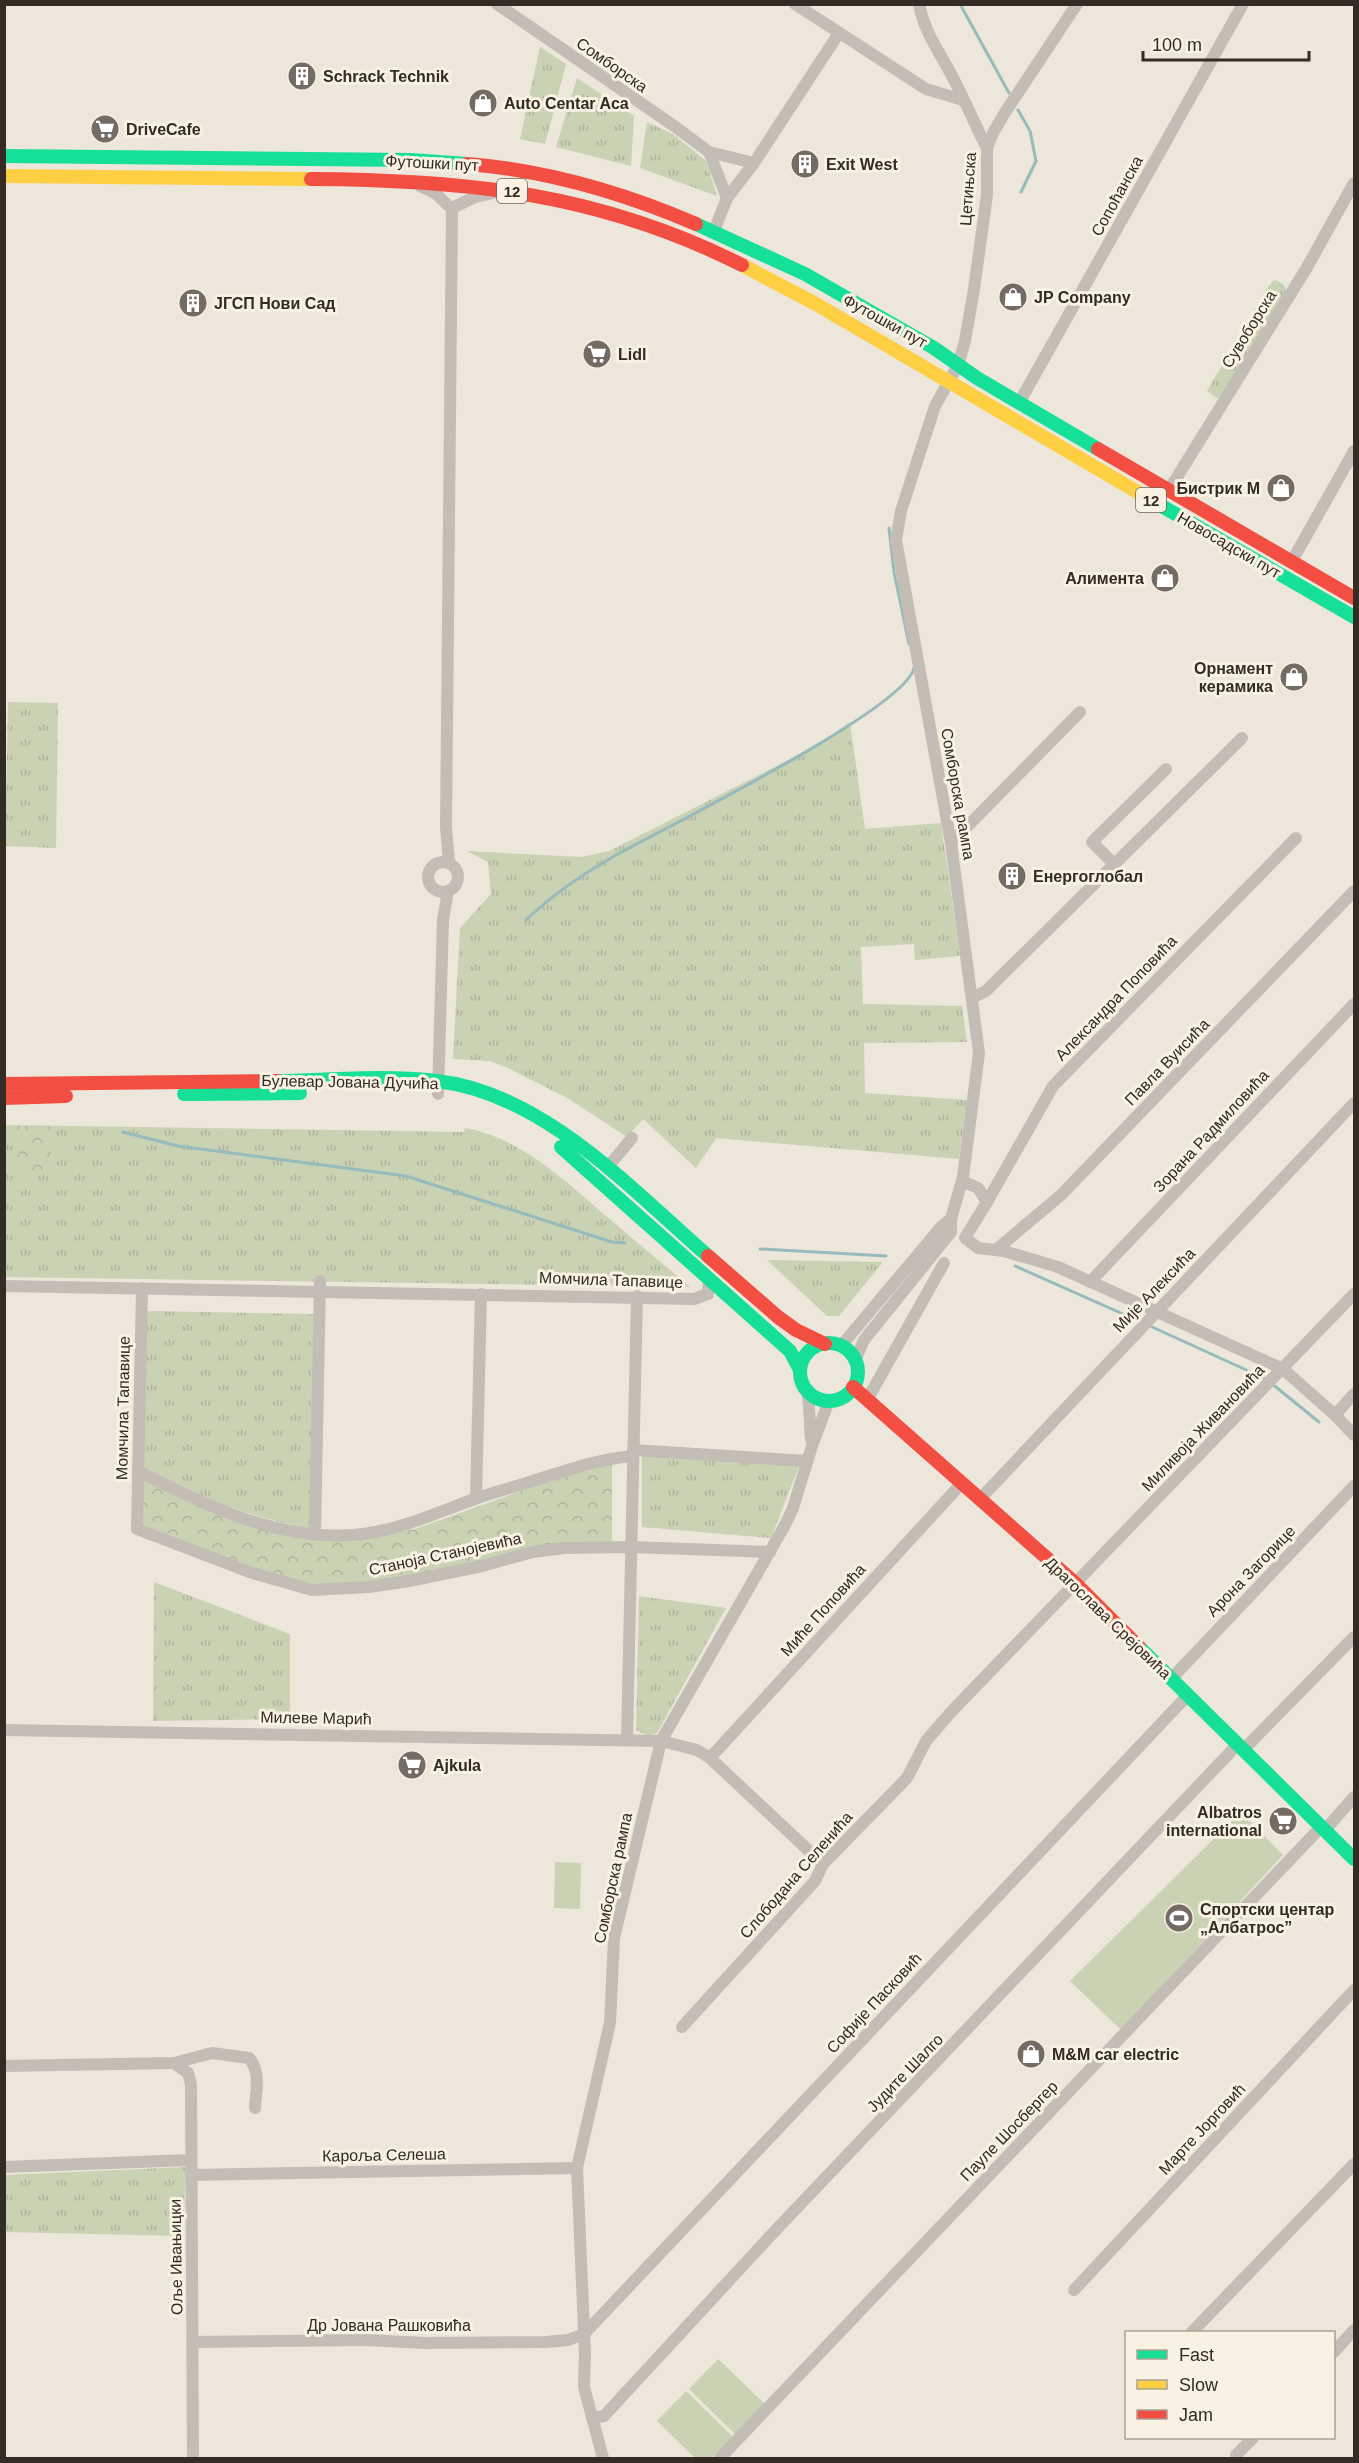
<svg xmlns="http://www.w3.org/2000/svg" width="1359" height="2463" font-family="Helvetica,sans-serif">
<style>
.grass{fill:url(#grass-tufts)}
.park{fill:url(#park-crowns)}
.pitch{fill:#cad2b4}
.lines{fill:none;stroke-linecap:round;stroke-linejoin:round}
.stream{stroke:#97babd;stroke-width:3}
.street{stroke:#c4bdb5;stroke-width:12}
.fast{stroke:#16e098;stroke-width:14}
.slow{stroke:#ffcf43;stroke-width:14}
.jam{stroke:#f24e42;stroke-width:14}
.labels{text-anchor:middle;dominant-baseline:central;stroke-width:6;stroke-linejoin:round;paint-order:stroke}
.shield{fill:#f9f1e1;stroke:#6e665d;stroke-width:1.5}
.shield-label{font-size:15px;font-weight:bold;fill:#332b24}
.street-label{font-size:16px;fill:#332b24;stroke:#f9f1e1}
.poi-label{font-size:16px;font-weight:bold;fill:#332b24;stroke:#f9f1e1;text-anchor:start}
</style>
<defs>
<pattern id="grass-tufts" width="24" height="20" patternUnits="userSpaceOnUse" patternTransform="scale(1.5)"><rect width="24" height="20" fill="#cad2b4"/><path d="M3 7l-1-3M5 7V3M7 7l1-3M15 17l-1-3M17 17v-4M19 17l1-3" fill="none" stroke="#aeb49b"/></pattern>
<pattern id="park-crowns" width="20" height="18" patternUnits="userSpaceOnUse" patternTransform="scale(1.5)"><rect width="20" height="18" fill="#cad2b4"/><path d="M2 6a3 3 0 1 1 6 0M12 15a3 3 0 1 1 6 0" fill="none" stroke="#aeb49b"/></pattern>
</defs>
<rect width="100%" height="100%" fill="#ece6db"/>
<g class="grass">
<path d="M540,47L566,64L545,144L520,139Z"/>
<path d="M577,78L634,116L631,166L556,147Z"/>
<path d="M647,122L673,134L706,161L717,196L640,168Z"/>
<path d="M1274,280C1282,282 1286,285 1286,293L1220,400L1207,391L1268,287Z"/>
<path d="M8,702L58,703L56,848L5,846Z"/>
<path d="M850,722L865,829L941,823L960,956L915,960L914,944L861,947L863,1004L962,1006L967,1042L864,1043L865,1093L967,1100L959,1159L716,1138L696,1168L643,1119L627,1137L569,1099L508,1068L490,1061L453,1059L460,928L491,894L488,862L467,851L581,857L609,851L816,746Z"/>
<path d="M5,1125L464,1132L465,1128C521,1138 564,1180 605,1215C633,1239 662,1263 690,1287L5,1277Z"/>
<path d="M767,1260L883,1262L839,1316H827Z"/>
<path d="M147,1311L315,1314L311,1529C245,1516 201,1498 143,1468Z"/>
<path d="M642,1456L800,1464L771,1538L642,1527Z"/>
<path d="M154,1582L290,1634V1719L153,1721Z"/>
<path d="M639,1596L726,1608L657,1733L648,1736L636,1730Z"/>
<path d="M186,2167L183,2236L5,2232L4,2175Z"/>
</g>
<g class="park">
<path d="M16,1126L50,1127L52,1175H16Z"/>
<path d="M612,1462V1543L406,1578L316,1586L255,1569L141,1524L142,1477L244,1524L365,1539L415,1529L549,1481Z"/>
</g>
<g class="pitch">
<path d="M1241,1812L1283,1855L1121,2030L1070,1981Z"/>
<path d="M555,1862L581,1863L580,1909L554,1908Z"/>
<path d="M718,2359L765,2404L735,2434L689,2389Z"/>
<path d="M686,2391L733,2437L711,2458H695L657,2421Z"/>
</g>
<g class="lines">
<g class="stream">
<path d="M960,4L1009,93"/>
<path d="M1018,110L1030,131L1036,161L1021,192"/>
<path d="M889,528L894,572L909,644"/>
<path d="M526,920C552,895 580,876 611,858C658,831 905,710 914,668"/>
<path d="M123,1132L178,1146L406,1176L612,1242L625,1243"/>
<path d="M760,1249L886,1256"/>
<path d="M1015,1266L1141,1322"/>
<path d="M1150,1326L1266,1379"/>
<path d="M1271,1383L1319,1422"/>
</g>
<g class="street">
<path d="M497,4L677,128L709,152L727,198"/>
<path d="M795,4L926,89L963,100"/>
<path d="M919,4C925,35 939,50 952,76C965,100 975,125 987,148"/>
<path d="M709,152L754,163"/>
<path d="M420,186L435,193L452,209L446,827L449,863"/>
<path d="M452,208L475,197L493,193"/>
<path d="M714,231L727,198L754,163L839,33"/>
<path d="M1019,403L1243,4"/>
<path d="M1169,490L1306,269L1354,183"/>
<path d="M1292,561L1354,451"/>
<path d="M951,843L1080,712"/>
<circle cx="443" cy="877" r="15"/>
<path d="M1115,865L1092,842L1166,769"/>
<path d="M972,998L986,991L1242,738"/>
<path d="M438,1094L443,920L448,891"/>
<path d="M607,1168L632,1138"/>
<path d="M962,1181L978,1188L987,1202L965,1238L978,1248L1004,1251L1058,1267L1283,1369L1335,1415L1354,1435"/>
<path d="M987,1202L1053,1086L1296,838"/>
<path d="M997,1249L1061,1195L1354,891"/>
<path d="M1090,1282L1354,1004"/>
<path d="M4,1286L694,1299L708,1294L709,1279"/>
<path d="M142,1288L137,1529L252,1573L312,1590L369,1587L409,1581L482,1566L533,1552L564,1548L631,1547L770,1552"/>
<path d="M841,1346L941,1227L951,1219"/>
<path d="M855,1361L864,1340L951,1232V1219L963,1177L979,1053L951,843L896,540L901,511L935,406L958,365L965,341L974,289L987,195V148L993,133L1004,114L1077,4"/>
<path d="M808,1392L811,1439"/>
<path d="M867,1400L944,1263"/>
<path d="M1335,1415L1354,1394"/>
<path d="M633,1450L807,1461"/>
<path d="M138,1471C206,1506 284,1544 363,1534C402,1529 438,1512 475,1499C491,1493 507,1489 523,1484C559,1473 596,1459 633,1456"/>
<path d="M476,1498L481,1294"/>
<path d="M979,1500L1354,1103"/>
<path d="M315,1535L320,1281"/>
<path d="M1172,1678L1354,1486"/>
<path d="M4,1730L661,1741L697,1750L710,1758L823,1864"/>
<path d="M627,1739L637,1296"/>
<path d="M1244,1749L1354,1637"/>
<path d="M710,1758L961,1484"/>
<path d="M1325,1830L1354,1797"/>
<path d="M682,2027L815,1881L823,1864L907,1778L926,1741L951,1712L1354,1294"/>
<path d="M174,2063L188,2073L191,2084L193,2458"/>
<path d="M4,2066L174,2063L212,2053L249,2058C261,2072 256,2090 255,2108"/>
<path d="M4,2167L191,2160"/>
<path d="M191,2175L577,2168"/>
<path d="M1074,2290L1354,1990"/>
<path d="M1192,2332L1354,2164"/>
<path d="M194,2342L367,2340L425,2343L546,2342L568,2340L584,2334L1188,1695"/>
<path d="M1334,2352L1354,2330"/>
<path d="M592,2418L604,2416L773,2233L1238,1744"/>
<path d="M1236,2455L1253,2438"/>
<path d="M603,2458L584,2387L585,2353L577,2168L610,2023L614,1938L661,1741L785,1525L793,1508L812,1446L829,1401"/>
<path d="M720,2458L1321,1827"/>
</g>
<g class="fast">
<path d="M4,156L411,160L467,164"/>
<path d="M696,224L805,274L934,348L977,378L1098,449"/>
<path d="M1146,497L1354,617"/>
<path d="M278,1081C331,1080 385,1075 437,1081C543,1093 631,1189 708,1256"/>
<path d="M184,1094L300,1093"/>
<path d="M561,1147L790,1351L800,1370"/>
<circle cx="829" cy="1372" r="29"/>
<path d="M1139,1647L1354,1859"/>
</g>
<g class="slow">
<path d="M4,176L311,179"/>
<path d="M742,265L816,304L1146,497"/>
</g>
<g class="jam">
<path d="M467,164C545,170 624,193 696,224"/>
<path d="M311,179C468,180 599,193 742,265"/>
<path d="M1098,449L1354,598"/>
<path d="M4,1084L278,1081"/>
<path d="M4,1098L66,1096"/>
<path d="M708,1256L778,1317L796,1330L825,1344"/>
<path d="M853,1387L1075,1583L1139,1647"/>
</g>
</g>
<defs>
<g id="building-disc" transform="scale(1.5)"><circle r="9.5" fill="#746c64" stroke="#f9f1e1"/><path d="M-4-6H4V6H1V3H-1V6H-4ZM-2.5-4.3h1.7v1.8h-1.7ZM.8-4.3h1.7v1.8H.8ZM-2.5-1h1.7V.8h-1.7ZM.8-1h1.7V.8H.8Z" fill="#fff"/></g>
<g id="shop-disc" transform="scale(1.5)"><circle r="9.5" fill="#746c64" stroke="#f9f1e1"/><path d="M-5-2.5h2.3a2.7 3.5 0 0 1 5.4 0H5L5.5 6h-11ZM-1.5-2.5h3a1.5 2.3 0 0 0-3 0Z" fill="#fff"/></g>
<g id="supermarket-disc" transform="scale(1.5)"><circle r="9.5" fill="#746c64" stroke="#f9f1e1"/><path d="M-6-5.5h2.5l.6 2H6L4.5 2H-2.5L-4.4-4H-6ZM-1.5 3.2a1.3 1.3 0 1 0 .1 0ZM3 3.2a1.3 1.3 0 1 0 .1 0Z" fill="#fff"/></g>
<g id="stadium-disc" transform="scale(1.5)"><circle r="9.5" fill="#746c64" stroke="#f9f1e1"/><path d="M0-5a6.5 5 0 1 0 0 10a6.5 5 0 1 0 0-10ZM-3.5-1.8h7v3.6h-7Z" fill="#fff"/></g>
</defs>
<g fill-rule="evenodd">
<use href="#building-disc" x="302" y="76"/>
<use href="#shop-disc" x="483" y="103"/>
<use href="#supermarket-disc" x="105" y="129"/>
<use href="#building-disc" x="805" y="164"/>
<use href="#shop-disc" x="1013" y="297"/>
<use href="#building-disc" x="193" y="303"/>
<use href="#supermarket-disc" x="597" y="354"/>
<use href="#shop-disc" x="1281" y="488"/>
<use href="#shop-disc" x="1165" y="578"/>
<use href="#shop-disc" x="1294" y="677"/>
<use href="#building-disc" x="1012" y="876"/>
<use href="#supermarket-disc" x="412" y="1765"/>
<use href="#supermarket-disc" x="1283" y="1821"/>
<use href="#stadium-disc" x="1179" y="1918"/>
<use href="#shop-disc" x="1031" y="2054"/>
</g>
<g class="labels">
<g class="shield">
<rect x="497" y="179" width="30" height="24" rx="4.5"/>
<rect x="1136" y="488" width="30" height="24" rx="4.5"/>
</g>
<g class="shield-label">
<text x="512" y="191">12</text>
<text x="1151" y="500">12</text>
</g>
<g class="street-label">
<text transform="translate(612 65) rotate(35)">Сомборска</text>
<text transform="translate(432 163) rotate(3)">Футошки пут</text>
<text transform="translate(968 189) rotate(-86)">Цетињска</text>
<text transform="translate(1117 196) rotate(-61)">Сопоћанска</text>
<text transform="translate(885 321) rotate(29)">Футошки пут</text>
<text transform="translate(1249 329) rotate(-58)">Сувоборска</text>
<text transform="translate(1229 545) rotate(30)">Новосадски пут</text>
<text transform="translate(958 794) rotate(80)">Сомборска рампа</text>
<text transform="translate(1116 998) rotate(-46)">Александра Поповића</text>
<text transform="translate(1167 1062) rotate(-46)">Павла Вуисића</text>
<text transform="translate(350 1082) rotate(1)">Булевар Јована Дучића</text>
<text transform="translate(1211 1131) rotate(-47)">Зорана Радмиловића</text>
<text transform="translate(611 1280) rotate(2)">Момчила Тапавице</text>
<text transform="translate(1154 1290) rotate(-46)">Мије Алексића</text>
<text transform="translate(123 1408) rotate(-89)">Момчила Тапавице</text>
<text transform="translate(1203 1428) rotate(-46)">Миливоја Живановића</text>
<text transform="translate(445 1554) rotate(-12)">Станоја Станојевића</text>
<text transform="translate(1251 1571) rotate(-46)">Арона Загорице</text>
<text transform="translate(823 1610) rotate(-48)">Миће Поповића</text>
<text transform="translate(1108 1618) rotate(44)">Драгослава Срејовића</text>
<text transform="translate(316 1718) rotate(1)">Милеве Марић</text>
<text transform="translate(796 1875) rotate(-49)">Слободана Селенића</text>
<text transform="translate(613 1878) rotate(-78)">Сомборска рампа</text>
<text transform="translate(874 2003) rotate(-47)">Софије Пасковић</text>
<text transform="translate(905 2073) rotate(-46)">Јудите Шалго</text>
<text transform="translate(1202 2129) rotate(-47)">Марте Јорговић</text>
<text transform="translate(1009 2131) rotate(-46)">Пауле Шосбергер</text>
<text transform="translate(384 2155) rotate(-1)">Кароља Селеша</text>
<text transform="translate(176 2257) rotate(-91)">Оље Ивањицки</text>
<text x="389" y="2325">Др Јована Рашковића</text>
</g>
<g class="poi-label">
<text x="323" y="76">Schrack Technik</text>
<text x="504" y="103">Auto Centar Aca</text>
<text x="126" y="129">DriveCafe</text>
<text x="826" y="164">Exit West</text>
<text x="1034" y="297">JP Company</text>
<text x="214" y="303">ЈГСП Нови Сад</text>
<text x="618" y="354">Lidl</text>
<text x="1260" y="488" text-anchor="end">Бистрик М</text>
<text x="1144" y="578" text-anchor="end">Алимента</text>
<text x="1273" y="668" text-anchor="end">Орнамент<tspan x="1273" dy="18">керамика</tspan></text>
<text x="1033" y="876">Енергоглобал</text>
<text x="433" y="1765">Ajkula</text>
<text x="1262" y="1812" text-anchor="end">Albatros<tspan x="1262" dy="18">international</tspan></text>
<text x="1200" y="1909">Спортски центар<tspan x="1200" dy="18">„Албатрос”</tspan></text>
<text x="1052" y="2054">M&amp;M car electric</text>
</g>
</g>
<rect width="1359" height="2463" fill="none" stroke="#332b24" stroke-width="12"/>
<rect x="1125" y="2331" width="210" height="108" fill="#f9f1e1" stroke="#aaa295" stroke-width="1.5"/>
<rect x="1137" y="2350" width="30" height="9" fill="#16e098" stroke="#aaa295" stroke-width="1.5"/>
<text x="1179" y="2361" font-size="18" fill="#332b24">Fast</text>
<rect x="1137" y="2380" width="30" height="9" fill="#ffcf43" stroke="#aaa295" stroke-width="1.5"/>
<text x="1179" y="2391" font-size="18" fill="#332b24">Slow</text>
<rect x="1137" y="2410" width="30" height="9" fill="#f24e42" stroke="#aaa295" stroke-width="1.5"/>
<text x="1179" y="2421" font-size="18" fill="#332b24">Jam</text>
<path d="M1143 51v9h166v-9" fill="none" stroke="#332b24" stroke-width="3"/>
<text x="1152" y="51" font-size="18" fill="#332b24" stroke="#f9f1e1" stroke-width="4.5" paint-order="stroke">100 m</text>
</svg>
